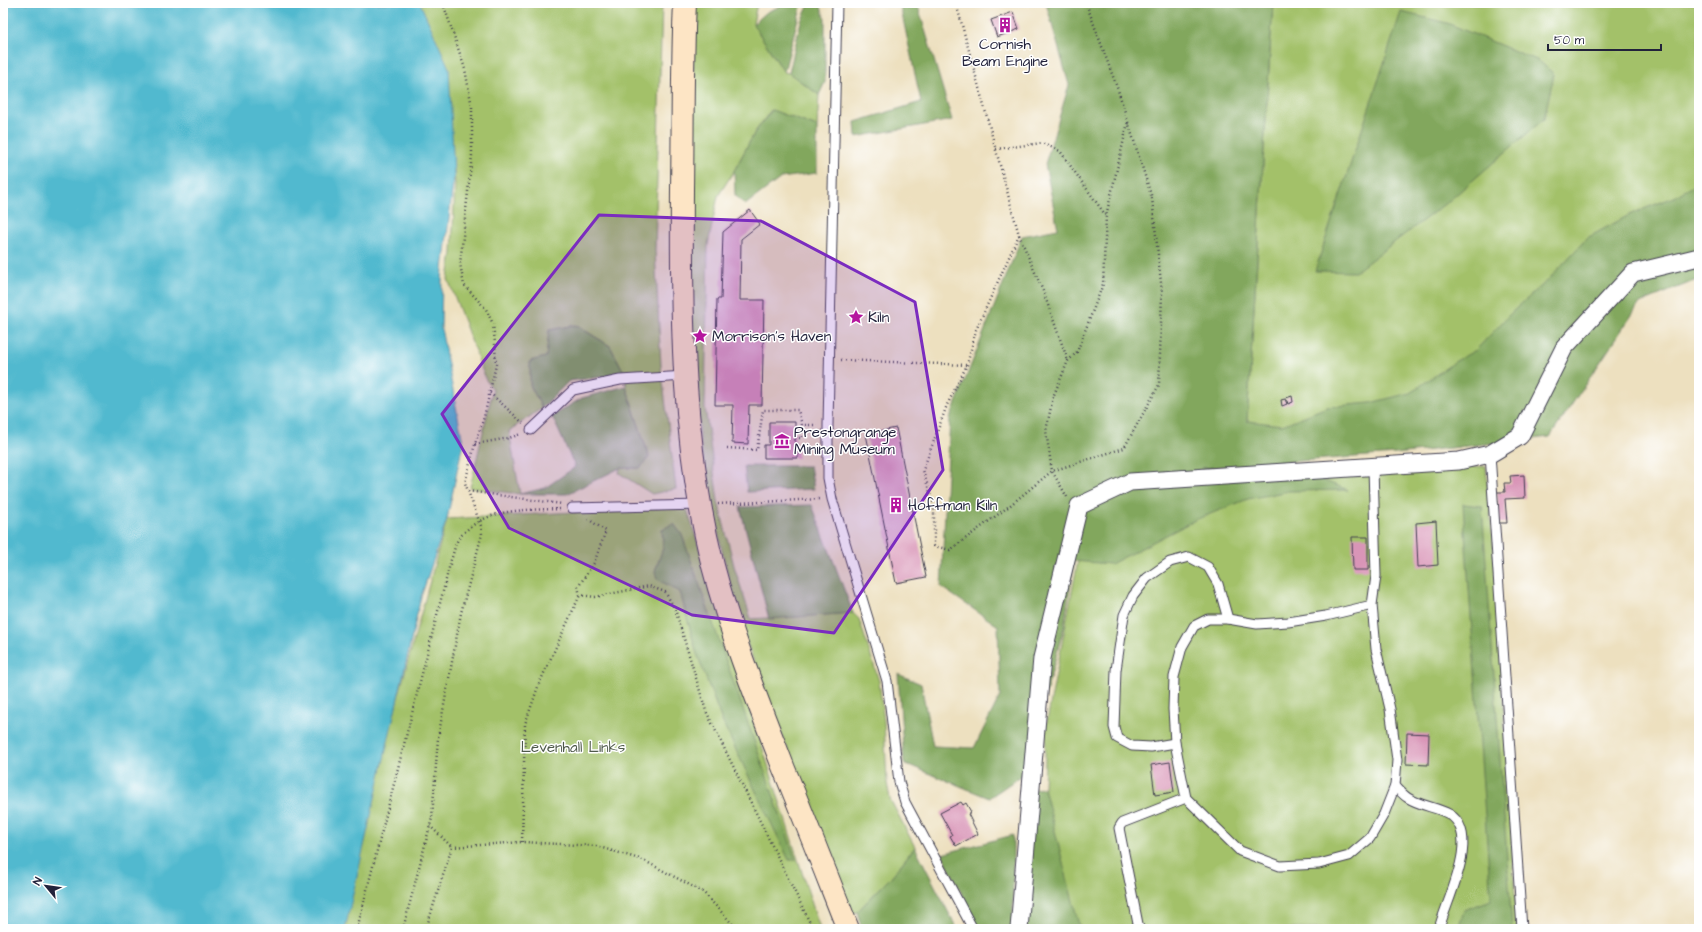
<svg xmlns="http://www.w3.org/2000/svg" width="1702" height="932" font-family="'Architects Daughter',sans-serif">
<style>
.green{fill:#a3c169;stroke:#627252}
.forest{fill:#82a75d;stroke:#52644c}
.water{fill:#51b9cf;stroke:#3a6e85}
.building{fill:#d995b7}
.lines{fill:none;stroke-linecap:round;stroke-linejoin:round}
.service-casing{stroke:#403e4f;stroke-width:11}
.minor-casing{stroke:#403e4f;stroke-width:19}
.secondary-casing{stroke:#403e4f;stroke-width:24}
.path{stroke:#403e4f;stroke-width:2.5;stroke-dasharray:1 3;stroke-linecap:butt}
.service{stroke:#fff;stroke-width:9}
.minor{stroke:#fff;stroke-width:17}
.secondary{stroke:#fde5c5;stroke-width:22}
.marked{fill:#7b2cbf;fill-opacity:0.2;stroke:#7b2cbf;stroke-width:3;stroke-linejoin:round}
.labels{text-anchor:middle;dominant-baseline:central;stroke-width:3;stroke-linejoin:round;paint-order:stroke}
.poi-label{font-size:15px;fill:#22223b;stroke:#fff;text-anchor:start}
.park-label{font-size:15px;fill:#4f5a4b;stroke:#fff}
</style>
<rect width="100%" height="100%" fill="#fff"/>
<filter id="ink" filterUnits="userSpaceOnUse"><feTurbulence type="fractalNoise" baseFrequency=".025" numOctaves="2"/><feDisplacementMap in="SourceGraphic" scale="8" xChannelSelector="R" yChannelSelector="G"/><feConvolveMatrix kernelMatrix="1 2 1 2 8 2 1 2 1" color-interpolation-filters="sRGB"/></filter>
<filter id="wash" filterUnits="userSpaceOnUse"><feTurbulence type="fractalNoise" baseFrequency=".012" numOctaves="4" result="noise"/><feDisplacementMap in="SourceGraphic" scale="16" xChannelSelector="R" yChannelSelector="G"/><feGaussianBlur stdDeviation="0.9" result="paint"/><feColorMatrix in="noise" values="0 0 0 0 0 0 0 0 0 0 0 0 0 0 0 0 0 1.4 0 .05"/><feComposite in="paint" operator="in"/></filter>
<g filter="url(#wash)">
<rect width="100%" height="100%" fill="#ede0bf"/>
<g class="green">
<path d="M419,3H662L655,250L661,366L676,489L652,494L619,473L620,468H640L649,457L626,386L625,374L610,346L576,325L546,357L530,385L542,408L509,431L520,494L470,488L493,389L486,380L448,279L452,253L455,183L445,61Z"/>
<path d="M694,3H757L753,24L784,72L789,73L819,95L817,127L771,110L755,132L734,171L718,196L708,245L705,407L718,501L734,566L751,619L853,613L859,619L879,681L884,721L887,783L890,799L915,847L891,877L857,912L851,914L738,620L710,499L700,440L691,292Z"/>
<path d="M1273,3H1699V235L1478,437L1198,468L1247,421Z"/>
<path d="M1486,466L1494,553L1517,929H1072L1044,788L1046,726L1087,514L1121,494Z"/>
<path d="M686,506L820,929H339L394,712L447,519Z"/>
</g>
<g class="forest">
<path d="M787,3H802L784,72L753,24L767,12Z"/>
<path d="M810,3H820L825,19V82L819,95L789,73L801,21Z"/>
<path d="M910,3H917L952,120L856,137L855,122L921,102L900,5Z"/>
<path d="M1046,3H1273L1247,421L1282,425L1327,407L1370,403L1410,393L1456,361L1476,350L1511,313L1548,280L1587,238L1631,214L1674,197L1699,182V279L1640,303L1550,437L1396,454L1202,468L1312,476L1348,490L1289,491L1248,499L1195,520L1111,564L1074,561L1064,627L1024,774L989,798L904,763L898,674L921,684L933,746L974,748L1000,696L998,626L941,587L950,418L1022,236L1058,229L1045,164L1069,85Z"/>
<path d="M1401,12L1447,23L1539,61L1554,74L1544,119L1450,200L1355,272L1315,271Z"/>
<path d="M772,110L817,127V173L781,178L745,205L735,195L734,171L755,132Z"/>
<path d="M576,325L610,346L625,374L569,381L542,408L530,385V361L546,357L549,330Z"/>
<path d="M626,386L649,457L640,468H620L567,494H520L545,488L575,467L552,416L582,398Z"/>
<path d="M744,466H810L814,489L747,492Z"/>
<path d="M1463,504L1482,506L1512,929H1458L1464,910L1491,900Z"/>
<path d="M812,505L853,613L769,619L740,507Z"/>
<path d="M674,524L682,535L796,860H789L722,721L696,651L680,592L657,579L655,571L663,548L662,529Z"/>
<path d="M1044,788L1080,929H1023L1033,789Z"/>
<path d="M1013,835V929H979L942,854Z"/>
<path d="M915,847L957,929H862L857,912L891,877Z"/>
</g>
<path class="water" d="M3,3H420L449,68L454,175L442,278L441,328L463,443L447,519L421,597L345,929H3Z"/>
<g id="blocks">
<g class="building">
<path d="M1013,12L1019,29L997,37L991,20Z"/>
<path d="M750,210L760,224L741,239L740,300H764L762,405H749L748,444L732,443L733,405H715L717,299H721L723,232Z"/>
<path d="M1292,396L1293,402L1288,404L1286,398Z"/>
<path d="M1285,399L1287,404L1282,406L1281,400Z"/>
<path d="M769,422H795V445L798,444V458H764V445H769Z"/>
<path d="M896,428L926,577L896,583L866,434Z"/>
<path d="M1524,475L1525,498L1505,499L1507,523H1499L1497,492H1505L1504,483H1511L1510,476Z"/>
<path d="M1436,521L1438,565L1418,567L1416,523Z"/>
<path d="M1352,537H1368V570H1353Z"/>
<path d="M1407,733L1429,734L1428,765L1406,764Z"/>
<path d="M1170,762L1174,792L1155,795L1151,765Z"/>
<path d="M961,802L963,805L966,803L971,812L968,814L978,834L956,846L950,836L952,835L940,813Z"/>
</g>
</g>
</g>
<g filter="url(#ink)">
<use href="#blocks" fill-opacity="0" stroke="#403e4f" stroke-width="1"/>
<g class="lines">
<g class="service-casing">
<g id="service">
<path d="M837,3L828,425V478L832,499L887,681L899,782L905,802L973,929"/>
<path d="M531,430L573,390L620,380L686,376"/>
<path d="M1490,454L1522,929"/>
<path d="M572,508L701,505"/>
<path d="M1372,605L1376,649L1390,709L1397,760L1395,786L1384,814L1370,838L1349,856L1319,864L1280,866L1240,851L1186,798L1175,743L1173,709L1174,677L1182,647L1194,626L1208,619H1228L1257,624L1288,622L1326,616L1372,605L1376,576L1373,467"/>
<path d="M1175,743L1151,747L1132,746L1117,738L1114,727L1116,670L1124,615L1133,596L1147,578L1170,562L1189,557L1208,567L1218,584L1228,619"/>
<path d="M1395,786C1399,790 1403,795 1408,798C1421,806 1436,807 1449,814C1483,834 1445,903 1439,929"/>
<path d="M1139,929L1119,828L1122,823L1186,798"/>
</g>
</g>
<g class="minor-casing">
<path id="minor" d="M1019,929L1042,658L1079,506L1130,482L1459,461L1490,454L1520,436L1564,348L1633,273L1699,257"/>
</g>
<g class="secondary-casing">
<path id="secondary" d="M685,3C682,65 683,128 682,190C681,315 682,444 713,566C731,635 758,702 784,769C806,822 827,876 848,929"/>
</g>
<g class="path">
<path d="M956,3L1019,235L976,330L967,365L947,405L923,470L934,507V546L950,550L1008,507L1052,471L1124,448L1159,385L1162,292L1152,198L1118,90L1086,3"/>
<path d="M996,149L1042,143L1060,151L1106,216"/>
<path d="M1019,235L1043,291L1068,361"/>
<path d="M841,360L967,365"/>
<path d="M490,393L523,423"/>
<path d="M795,438H802V425"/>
<path d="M475,444L509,438L521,434"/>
<path d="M727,448L757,450L763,410H798L802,425H817"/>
<path d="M468,491L562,504"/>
<path d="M1067,497L1052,471L1046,431L1053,397L1068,361L1077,352L1103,284L1106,216L1128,122"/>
<path d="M718,504L821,499"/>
<path d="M588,519L606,531L594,563L578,587L580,595L595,597L649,586L665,592L675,609L706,711L813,929"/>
<path d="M522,842L525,724L539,684L580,595"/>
<path d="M452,847L522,842L596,846L643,860L703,892L737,929"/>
<path d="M357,929L451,560C454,553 455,542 460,537C485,507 526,510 562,509"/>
<path d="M403,929L432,818L438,738L461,613L482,534L481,526L465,483L475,444L484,417L496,365L495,343L493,324L486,309L464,285L460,264L472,155V107L465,69L443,3"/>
<path d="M426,929L452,847L430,826"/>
</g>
<use href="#service" class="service"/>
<use href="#minor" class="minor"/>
<use href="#secondary" class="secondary"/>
</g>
</g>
<path class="marked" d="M599,215L761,221L915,302L943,470L834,633L692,615L509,528L442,414Z"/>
<defs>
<g id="building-bare" transform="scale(1.2)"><path d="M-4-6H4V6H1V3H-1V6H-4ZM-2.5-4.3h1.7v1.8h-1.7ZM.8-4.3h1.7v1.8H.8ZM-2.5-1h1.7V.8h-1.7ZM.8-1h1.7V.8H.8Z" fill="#b5179e" stroke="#fff" stroke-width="2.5" paint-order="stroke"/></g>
<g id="sight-bare" transform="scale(1.2)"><path d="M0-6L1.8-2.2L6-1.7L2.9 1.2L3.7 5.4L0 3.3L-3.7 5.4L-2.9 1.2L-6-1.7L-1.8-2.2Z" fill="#b5179e" stroke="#fff" stroke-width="2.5" paint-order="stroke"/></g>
<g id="museum-bare" transform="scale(1.2)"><path d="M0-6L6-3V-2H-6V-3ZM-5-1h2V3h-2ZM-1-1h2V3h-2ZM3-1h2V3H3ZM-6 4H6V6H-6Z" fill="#b5179e" stroke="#fff" stroke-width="2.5" paint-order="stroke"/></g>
</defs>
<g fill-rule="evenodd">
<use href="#building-bare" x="1005" y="25"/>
<use href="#sight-bare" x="856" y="317"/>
<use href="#sight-bare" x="700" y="336"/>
<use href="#museum-bare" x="782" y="441"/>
<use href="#building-bare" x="896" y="505"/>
</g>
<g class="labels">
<g class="poi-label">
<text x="1005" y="44" text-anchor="middle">Cornish<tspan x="1005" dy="17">Beam Engine</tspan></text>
<text x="868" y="317">Kiln</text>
<text x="712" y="336">Morrison's Haven</text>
<text x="794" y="432">Prestongrange<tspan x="794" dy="17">Mining Museum</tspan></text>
<text x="908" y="505">Hoffman Kiln</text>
</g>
<g class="park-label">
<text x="573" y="747">Levenhall Links</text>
</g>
</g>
<rect width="1702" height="932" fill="none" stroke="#fff" stroke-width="16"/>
<g transform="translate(46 886) rotate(299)" stroke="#ffffff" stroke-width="3" paint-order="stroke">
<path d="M0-3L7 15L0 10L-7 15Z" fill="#22223b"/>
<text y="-6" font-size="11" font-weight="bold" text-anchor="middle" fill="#22223b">N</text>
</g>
<path d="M1548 44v6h113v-6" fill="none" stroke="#22223b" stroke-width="2"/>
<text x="1554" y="44" font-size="12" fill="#22223b" stroke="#ffffff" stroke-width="3" paint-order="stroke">50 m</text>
</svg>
